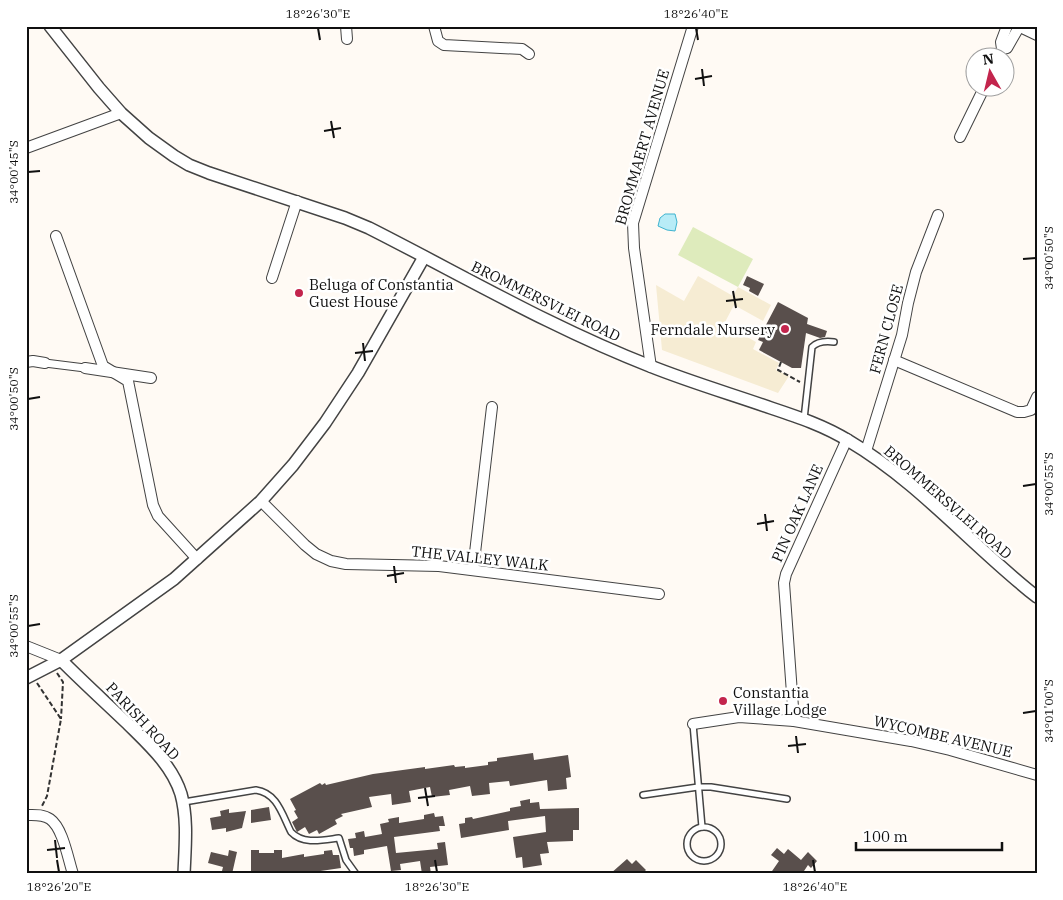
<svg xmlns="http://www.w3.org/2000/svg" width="1063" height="900" font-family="'IBM Plex Serif',serif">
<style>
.farmland{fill:#f6ecd3}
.green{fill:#deebbc}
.water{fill:#b8ecf7;stroke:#3eb3cf}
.building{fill:#594f4c}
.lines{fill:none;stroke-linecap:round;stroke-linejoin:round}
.service-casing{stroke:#434343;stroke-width:8}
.pedestrian-casing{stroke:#434343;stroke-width:9}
.minor-casing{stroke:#434343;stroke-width:12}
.tertiary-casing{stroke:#434343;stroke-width:14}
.path{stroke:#323232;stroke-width:2;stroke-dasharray:5 2.5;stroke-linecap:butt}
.service{stroke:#fff;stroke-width:5}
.pedestrian{stroke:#fff;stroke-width:7}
.minor{stroke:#fff;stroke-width:10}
.tertiary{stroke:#fff;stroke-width:11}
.ticks{fill:none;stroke:#101010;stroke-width:2}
.poi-dot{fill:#c3254d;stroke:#fff;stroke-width:2}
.labels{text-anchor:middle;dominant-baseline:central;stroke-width:5;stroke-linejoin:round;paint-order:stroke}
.street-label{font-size:15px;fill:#101010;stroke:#fff}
.poi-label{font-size:15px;fill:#101010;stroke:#fff;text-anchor:start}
.neatline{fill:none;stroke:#101010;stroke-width:2}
.ticks-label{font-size:12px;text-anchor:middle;fill:#101010}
</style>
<rect width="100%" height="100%" fill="#fffaf4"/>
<path class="farmland" d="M698,276L733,296L738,287L771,305L763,321L734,305L724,324L756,342L753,349L779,363L776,370L789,376L778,393L662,350L656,285L684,301Z"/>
<path class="green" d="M693,227L753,259L738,287L678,255Z"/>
<path class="water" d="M665,214H675L677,222L675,231L667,230L658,226L660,218Z"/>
<g class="building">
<path d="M747,276L764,284L758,296L749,291L750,288L743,285Z"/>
<path d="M778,302L808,318L807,324L827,331L825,337L820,338L806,333L801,368H792L759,350L763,342L758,340Z"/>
<path d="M533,753L534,760L568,755L571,777L566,778L567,789L548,791L547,780L510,786L509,781L489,783L490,794L472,796L470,786L449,790L450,795L432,797L430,787L409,791L411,802L392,805L391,794L369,797L372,807L341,814L343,816L335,820L337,824L319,834L317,830L309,834L305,827L297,832L292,822L298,818L294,811L296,810L290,799L320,783L322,785L325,783L326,785L373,774L425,767V769L454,765L455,767L465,766V768L488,765V762L497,761V758Z"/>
<path d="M530,799V803L539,802L540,809L579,808V830H573V841L547,842L549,853L540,854L542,865L523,868L522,857L516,858L513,837L546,832L545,816L508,821L509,830L461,838L459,824L465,823V818L472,817L473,819L510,811V808L521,806L520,801Z"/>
<path d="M269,807L271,820L251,823V810Z"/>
<path d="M229,809V813L246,811L242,828L226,832V828L212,830L210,818L221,816L220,811Z"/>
<path d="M434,813L435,817L443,816L445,826H439L440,831L394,837L396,853L438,849L437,843L445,842L448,865L430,867L431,874H422L420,861L400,864L401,870L391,871L387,846L364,850V854L354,856L353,848H350L348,839L356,838L355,833L364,831L365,837L382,834L380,824L389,822L388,819L399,817V823L424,819V815Z"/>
<path d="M777,848L784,854L788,849L801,860L808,852L817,861L811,868L808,865L802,874H770L779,861L771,855Z"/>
<path d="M229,850L237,852L232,874L222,871L223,867L208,863L211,852L228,856Z"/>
<path d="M251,850H259V853H274V850H282V858L304,854V857L324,854V851L332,850L333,855H339L341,868L300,874H292V871L276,872V874H257V871H251Z"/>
<path d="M627,859L632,864L636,860L646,870L642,874H610Z"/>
</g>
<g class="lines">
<g class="service-casing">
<g id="service">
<path d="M804,419L812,347C818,341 826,341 834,342"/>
<path d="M693,724L702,827"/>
<path d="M643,795L698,787H711L787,799"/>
<path d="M184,802L256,790C277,793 282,814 291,832C303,845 323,840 339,838L346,860L356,874"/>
<circle cx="704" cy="844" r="17"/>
</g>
</g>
<g class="pedestrian-casing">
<path id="pedestrian" d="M45,363L85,368"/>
</g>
<g class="minor-casing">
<g id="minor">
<path d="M346,26L347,39"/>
<path d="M434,26L438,41L444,45L522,49L529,54"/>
<path d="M1018,26L1037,35"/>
<path d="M1002,49L1007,48L1019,27"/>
<path d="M998,58L1002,49L1001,42L1007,26"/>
<path d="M960,137L984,88"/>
<path d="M26,148L121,113"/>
<path d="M56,236L103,366L128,381L153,505L158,516L197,559"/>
<path d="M272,278L297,201"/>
<path d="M894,360L1017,412H1024L1031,410L1037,397"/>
<path d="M26,362L33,361L45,363"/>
<path d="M651,367L634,248L633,223L693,26"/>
<path d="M85,368L151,378"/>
<path d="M866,451L902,335L908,303L916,272L938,215"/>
<path d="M261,501L305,545L316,554L331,561L346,564L439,566L659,594"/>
<path d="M473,570L492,407"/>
<path d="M26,646L61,660"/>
<path d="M794,721L784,583L786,574L847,439"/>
<path d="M693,724L739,717L794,721L911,741L950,750L1037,775"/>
<path d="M26,815C34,815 43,814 50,819C63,828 68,859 73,874"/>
</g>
</g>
<g class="tertiary-casing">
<g id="tertiary">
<path d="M50,26L99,88L121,113L149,138L174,156L189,165L209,173L345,218L369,228C462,275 552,328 650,366C690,382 731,394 771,408C798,417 825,426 849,441C920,483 973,547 1037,597"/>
<path d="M61,660C83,682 106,703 128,724C148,744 172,765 181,794C188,819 185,848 184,874"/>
<path d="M26,678L61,660L174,579L261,501L293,465L325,423L358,373L424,257"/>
</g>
</g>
<g class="path">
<path d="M781,362L778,370L800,382"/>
<path d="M57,673L63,682L61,719"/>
<path d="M37,683L61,719L47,796L42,806"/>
</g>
<use href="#service" class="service"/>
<use href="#pedestrian" class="pedestrian"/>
<use href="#minor" class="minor"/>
<use href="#tertiary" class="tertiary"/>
</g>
<path class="ticks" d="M318,28L320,40M696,28L698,40M702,69L704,86M695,79L712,76M331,121L334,138M324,131L341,128M28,172L40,171M1023,259L1036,258M733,291L736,308M726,301L743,299M363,343L365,361M355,353L373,351M28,399L40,397M1023,486L1036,484M765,514L767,531M757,524L774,521M394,566L396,583M387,576L404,573M28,626L40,624M1023,713L1036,711M796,736L798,753M788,746L806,744M425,788L428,806M418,798L435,796M55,840L57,858M47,850L65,848M57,860L59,872M435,860L437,872M813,860L815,872"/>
<g class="poi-dot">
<circle cx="299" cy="293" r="5"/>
<circle cx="785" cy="329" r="5"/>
<circle cx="723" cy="701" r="5"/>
</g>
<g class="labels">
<g class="street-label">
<text transform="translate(642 147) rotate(-74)">BROMMAERT AVENUE</text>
<text transform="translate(546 301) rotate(26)">BROMMERSVLEI ROAD</text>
<text transform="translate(886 329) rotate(-75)">FERN CLOSE</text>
<text transform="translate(948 502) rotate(41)">BROMMERSVLEI ROAD</text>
<text transform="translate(797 513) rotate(-66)">PIN OAK LANE</text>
<text transform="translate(480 558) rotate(6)">THE VALLEY WALK</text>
<text transform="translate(143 721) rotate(47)">PARISH ROAD</text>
<text transform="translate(943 736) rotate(13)">WYCOMBE AVENUE</text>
</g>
<g class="poi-label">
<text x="309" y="284">Beluga of Constantia<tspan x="309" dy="17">Guest House</tspan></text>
<text x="775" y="329" text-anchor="end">Ferndale Nursery</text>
<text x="733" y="692">Constantia<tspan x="733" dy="17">Village Lodge</tspan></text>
</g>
</g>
<rect width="1063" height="900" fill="none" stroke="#ffffff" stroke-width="55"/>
<g transform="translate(990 72) rotate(352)"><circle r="24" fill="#ffffff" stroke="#9f9f9f"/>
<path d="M0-4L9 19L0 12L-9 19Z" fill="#c3254d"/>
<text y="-8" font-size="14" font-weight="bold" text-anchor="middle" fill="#101010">N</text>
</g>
<path d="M856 842v8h146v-8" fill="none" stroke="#101010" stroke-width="2.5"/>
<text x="863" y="842" font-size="15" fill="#101010" stroke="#ffffff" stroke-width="4" paint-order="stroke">100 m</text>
<rect x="28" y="28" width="1008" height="844" class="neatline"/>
<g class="ticks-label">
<text x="318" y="18">18°26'30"E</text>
<text x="696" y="18">18°26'40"E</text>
<text transform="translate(14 172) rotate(-90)" y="4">34°00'45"S</text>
<text transform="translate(1049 258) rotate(-90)" y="4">34°00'50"S</text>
<text transform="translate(14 399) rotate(-90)" y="4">34°00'50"S</text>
<text transform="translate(1049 484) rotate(-90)" y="4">34°00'55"S</text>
<text transform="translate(14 626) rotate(-90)" y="4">34°00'55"S</text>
<text transform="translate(1049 711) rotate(-90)" y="4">34°01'00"S</text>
<text x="59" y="891">18°26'20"E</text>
<text x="437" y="891">18°26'30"E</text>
<text x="815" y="891">18°26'40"E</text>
</g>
</svg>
